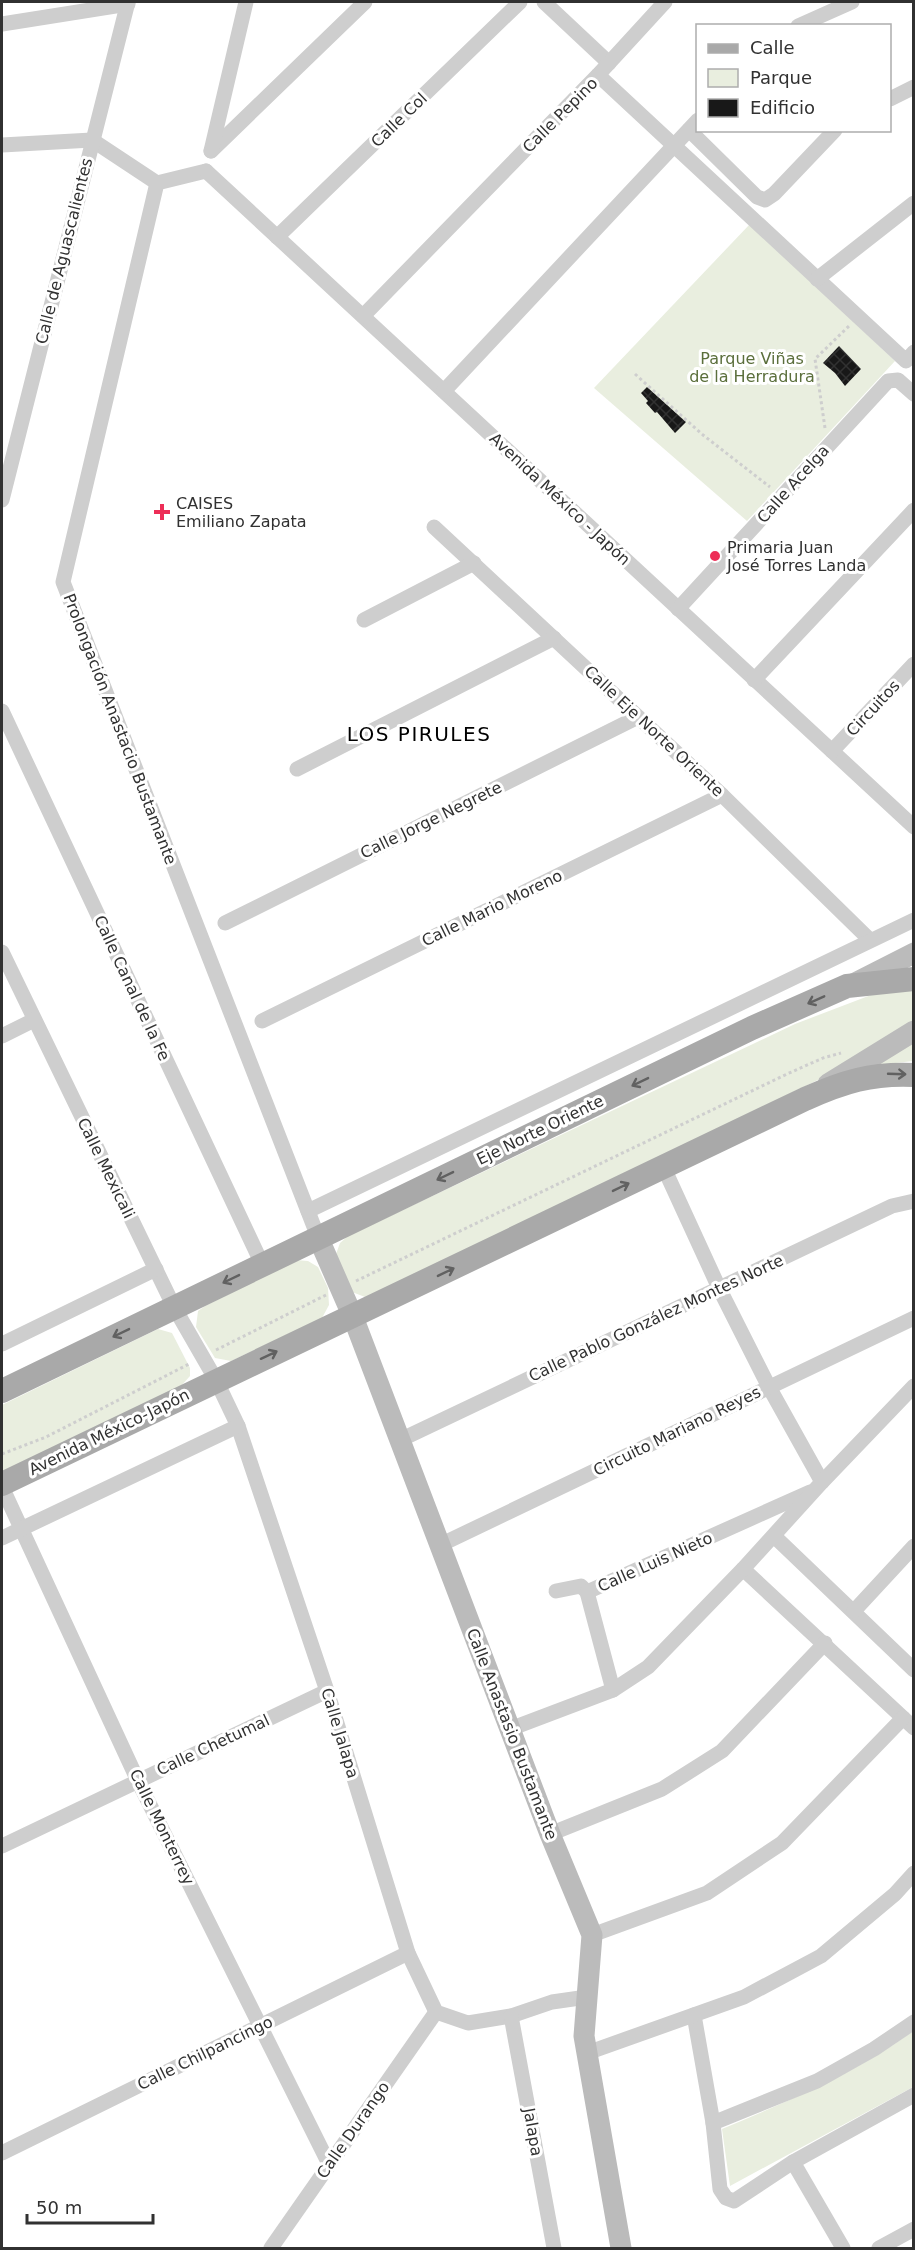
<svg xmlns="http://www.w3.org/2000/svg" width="915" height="2250" font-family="'DejaVu Sans',sans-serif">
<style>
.park{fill:#e9eedf}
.building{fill:url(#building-cross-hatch)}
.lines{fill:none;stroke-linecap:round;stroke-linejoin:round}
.path{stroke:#cecece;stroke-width:3;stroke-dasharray:3 3;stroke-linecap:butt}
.street{stroke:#cecece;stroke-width:15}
.secondary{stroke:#bbb;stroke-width:21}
.primary{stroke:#a9a9a9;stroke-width:24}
.oneway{stroke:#616161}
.poi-dot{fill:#ed2e57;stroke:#fff;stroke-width:2}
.labels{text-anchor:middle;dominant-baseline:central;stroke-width:6;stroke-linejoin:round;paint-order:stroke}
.street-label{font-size:16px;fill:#313131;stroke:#fff}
.park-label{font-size:16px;fill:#5b6f3c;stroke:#fff}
.poi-label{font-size:16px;fill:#313131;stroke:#fff;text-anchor:start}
.quarter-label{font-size:20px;letter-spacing:1.5px;fill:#000;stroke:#fff}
</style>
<defs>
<pattern id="building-cross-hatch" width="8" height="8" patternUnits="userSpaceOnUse" patternTransform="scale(1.5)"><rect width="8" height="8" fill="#181818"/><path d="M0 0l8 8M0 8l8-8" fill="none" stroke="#313131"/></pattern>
</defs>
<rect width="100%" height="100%" fill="#fff"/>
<g class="park">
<path d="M750,224L895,361L747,521L594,388Z"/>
<path d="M913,990V1061L870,1066L822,1078L376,1293L365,1297L352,1292L335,1257L340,1243L348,1236L795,1024L871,995Z"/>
<path d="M296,1260L308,1261L318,1267L328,1288L329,1305L322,1318L231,1361L215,1358L196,1327L198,1311L205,1306Z"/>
<path d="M158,1329L172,1333L190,1368V1376L181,1386L2,1472V1405Z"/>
<path d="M913,2031V2087L730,2186L722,2129C788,2101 855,2074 913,2031Z"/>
</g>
<g class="building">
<path d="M839,346L861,369L845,386L835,373L823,363Z"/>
<path d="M647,387L686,422L675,433L657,412L655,413L646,403L648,401L641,393Z"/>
</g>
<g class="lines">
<g class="path">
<path d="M635,374L703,435L770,487"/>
<path d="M825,428L815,359L849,326"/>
<path d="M356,1281L787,1074L823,1058L841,1053"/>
<path d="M216,1350L326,1295"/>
<path d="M2,1454L46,1437L189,1364"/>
</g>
<g class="street">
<path d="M544,2L609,63"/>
<path d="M2,24L128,4"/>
<path d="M798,26L852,2"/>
<path d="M598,75L906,361L914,352"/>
<path d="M890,99L914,87"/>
<path d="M689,130L757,197L765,200L774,194L835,130"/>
<path d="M2,145L92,140L157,183"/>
<path d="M211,151L365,2"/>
<path d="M211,151L246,2"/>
<path d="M206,171L157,183L63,582L318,1237"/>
<path d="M206,171L914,827"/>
<path d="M277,237L520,2"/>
<path d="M817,279L914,203"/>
<path d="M363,316L598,75L665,2"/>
<path d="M444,391L698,120"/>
<path d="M2,500L128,2"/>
<path d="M434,527L722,795L870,940"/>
<path d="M678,609L888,381L898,380L914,394"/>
<path d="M364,620L474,563"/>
<path d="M754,680L914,510"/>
<path d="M2,711L262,1264"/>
<path d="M832,751L914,664"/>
<path d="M297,769L554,638"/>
<path d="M225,923L638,717"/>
<path d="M2,952L174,1307L216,1380L238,1426L327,1691L408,1953L436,2012L468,2023L511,2016L552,2002L587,1997"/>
<path d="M262,1021L722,795"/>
<path d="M2,1036L34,1020"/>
<path d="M663,1166L719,1288L769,1387L822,1482"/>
<path d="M308,1211L914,920"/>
<path d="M2,1344L156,1269"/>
<path d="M400,1440L892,1206L914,1201"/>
<path d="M2,1487L138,1781L329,2164"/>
<path d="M774,1536L914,1670"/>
<path d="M2,1538L238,1426"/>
<path d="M440,1545L914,1318"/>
<path d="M743,1569L914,1728"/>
<path d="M556,1591L581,1586L587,1592"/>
<path d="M854,1611L914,1546"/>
<path d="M613,1690L587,1592L810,1492"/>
<path d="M510,1729L613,1690L648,1667L743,1569L822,1482L914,1386"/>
<path d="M550,1834L662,1789L722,1751L825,1643"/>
<path d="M2,1846L327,1691"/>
<path d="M592,1935L707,1893L782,1843L903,1718"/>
<path d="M694,2015L713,2123L720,2189L726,2198L734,2201L793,2162L914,2095"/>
<path d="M511,2016L554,2248"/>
<path d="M587,2053L744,1997L821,1956L895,1894L914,1873"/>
<path d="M713,2123L817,2081L874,2049L914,2022"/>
<path d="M2,2153L408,1953"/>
<path d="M793,2162L843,2248"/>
<path d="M271,2248L436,2012"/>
<path d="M879,2248L914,2229"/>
</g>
<g class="secondary">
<path d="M853,984L914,953"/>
<path d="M828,1084L914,1031"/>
<path d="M318,1237L353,1317L550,1834L592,1935L584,2036L621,2248"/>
</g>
<g class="primary">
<path d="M2,1391L752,1028L847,986L914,979"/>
<path d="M2,1484L805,1099C843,1082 871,1073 914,1075"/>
</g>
</g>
<defs><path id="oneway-shaft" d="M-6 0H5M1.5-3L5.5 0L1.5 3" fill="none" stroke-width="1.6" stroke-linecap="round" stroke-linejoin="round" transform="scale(1.5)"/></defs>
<g class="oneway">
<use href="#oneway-shaft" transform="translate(816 1000) rotate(156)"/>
<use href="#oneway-shaft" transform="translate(897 1074) rotate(2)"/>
<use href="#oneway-shaft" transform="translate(640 1082) rotate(154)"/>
<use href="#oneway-shaft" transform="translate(445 1176) rotate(154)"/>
<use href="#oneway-shaft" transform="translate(621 1187) rotate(-26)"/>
<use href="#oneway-shaft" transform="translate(446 1272) rotate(-26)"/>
<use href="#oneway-shaft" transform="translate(231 1279) rotate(154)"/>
<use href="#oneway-shaft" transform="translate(121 1333) rotate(154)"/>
<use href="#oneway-shaft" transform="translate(269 1355) rotate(-25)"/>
</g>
<g class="poi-dot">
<path d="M159 503h6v6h6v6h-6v6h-6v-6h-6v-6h6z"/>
<circle cx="715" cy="556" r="6"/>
</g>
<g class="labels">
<g class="street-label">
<text transform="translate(560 115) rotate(-45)">Calle Pepino</text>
<text transform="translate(399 120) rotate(-44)">Calle Col</text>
<text transform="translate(64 251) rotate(-76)">Calle de Aguascalientes</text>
<text transform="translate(793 484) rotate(-48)">Calle Acelga</text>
<text transform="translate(560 499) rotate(43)">Avenida México - Japón</text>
<text transform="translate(873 708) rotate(-47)">Circuitos</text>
<text transform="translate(120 729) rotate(69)">Prolongación Anastacio Bustamante</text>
<text transform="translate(654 731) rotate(43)">Calle Eje Norte Oriente</text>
<text transform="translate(431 820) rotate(-26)">Calle Jorge Negrete</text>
<text transform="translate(492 908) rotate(-26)">Calle Mario Moreno</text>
<text transform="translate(132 988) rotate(65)">Calle Canal de la Fe</text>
<text transform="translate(540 1130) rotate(-26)">Eje Norte Oriente</text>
<text transform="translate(106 1168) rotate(64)">Calle Mexicali</text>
<text transform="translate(656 1318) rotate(-25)">Calle Pablo González Montes Norte</text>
<text transform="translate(677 1431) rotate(-26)">Circuito Mariano Reyes</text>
<text transform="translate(109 1432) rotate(-26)">Avenida México-Japón</text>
<text transform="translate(655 1562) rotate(-24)">Calle Luis Nieto</text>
<text transform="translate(340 1733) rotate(73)">Calle Jalapa</text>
<text transform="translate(512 1734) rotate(69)">Calle Anastasio Bustamante</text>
<text transform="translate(213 1745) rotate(-25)">Calle Chetumal</text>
<text transform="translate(162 1827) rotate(64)">Calle Monterrey</text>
<text transform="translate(205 2053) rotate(-26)">Calle Chilpancingo</text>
<text transform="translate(353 2130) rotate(-55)">Calle Durango</text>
<text transform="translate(533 2132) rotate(80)">Jalapa</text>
</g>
<g class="park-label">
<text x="752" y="358">Parque Viñas<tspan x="752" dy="18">de la Herradura</tspan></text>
</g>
<g class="poi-label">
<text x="176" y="503">CAISES<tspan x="176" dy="18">Emiliano Zapata</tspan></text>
<text x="727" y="547">Primaria Juan<tspan x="727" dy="18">José Torres Landa</tspan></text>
</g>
<g class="quarter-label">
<text x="419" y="734">LOS PIRULES</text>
</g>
</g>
<rect width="915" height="2250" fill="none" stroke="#313131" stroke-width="6"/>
<rect x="696" y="24" width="195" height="108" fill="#ffffff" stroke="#adadad" stroke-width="1.5"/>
<rect x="708" y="44" width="30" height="9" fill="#a9a9a9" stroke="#adadad" stroke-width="1.5"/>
<text x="750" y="54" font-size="18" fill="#313131">Calle</text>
<rect x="708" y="69" width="30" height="18" fill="#e9eedf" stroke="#adadad" stroke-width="1.5"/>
<text x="750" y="84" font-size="18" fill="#313131">Parque</text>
<rect x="708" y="99" width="30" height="18" fill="#181818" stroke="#adadad" stroke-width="1.5"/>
<text x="750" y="114" font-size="18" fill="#313131">Edificio</text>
<path d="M27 2214v9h126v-9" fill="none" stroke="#313131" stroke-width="3"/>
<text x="36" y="2214" font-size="18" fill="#313131" stroke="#ffffff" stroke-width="4.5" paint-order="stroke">50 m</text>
</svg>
